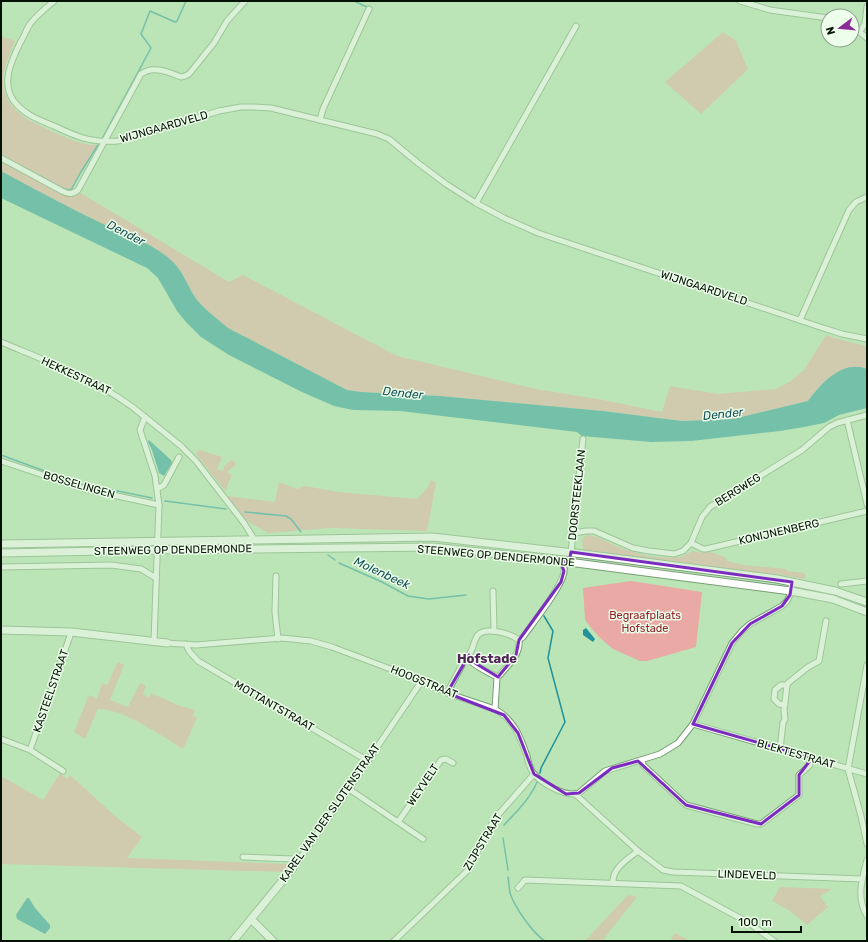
<svg xmlns="http://www.w3.org/2000/svg" width="868" height="942" font-family="Rubik,sans-serif">
<style>
.green{fill:#e9a9a5}
.water{fill:#20929a}
.lines{fill:none;stroke-linecap:round;stroke-linejoin:round}
.stream{stroke:#20929a;stroke-width:1.5}
.street-casing{stroke:#779e73;stroke-width:7}
.secondary-casing{stroke:#779e73;stroke-width:9}
.street{stroke:#fff;stroke-width:5}
.secondary{stroke:#fff;stroke-width:7}
.marked{fill:none;stroke:#7b2cbf;stroke-width:3;stroke-linejoin:round}
.labels{text-anchor:middle;dominant-baseline:central;stroke-width:3;stroke-linejoin:round;paint-order:stroke}
.street-label{font-size:11px;fill:#041204;stroke:#edfeeb}
.park-label{font-size:11px;fill:#94222a;stroke:#edfeeb}
.water-label{font-size:12px;font-style:italic;fill:#135055;stroke:#edfeeb}
.quarter-label{font-size:13px;font-weight:bold;fill:#512558;stroke:#edfeeb}
</style>
<rect width="100%" height="100%" fill="#bbe5b7"/>
<g class="green">
<path d="M723,32L736,41L748,69L701,114L665,82Z"/>
<path d="M1,36L15,41C10,54 2,70 3,85C4,96 11,106 19,113C30,123 63,136 77,142C84,144 91,145 98,145L81,172L71,190L79,192L229,282L243,275L397,356L536,389L603,400L662,412L670,386L718,394L776,389L791,381L804,370L826,335L841,340L867,346V369L864,367L827,379L815,391L808,401L733,419L682,421L603,411L440,396L361,392L347,390L228,328C218,319 206,311 197,300C188,288 184,272 172,262C151,242 128,236 103,224C69,208 35,189 1,171Z"/>
<path d="M199,450L222,457L217,469L218,470L223,471L225,465L232,460L235,462L236,465L227,472L232,475L225,491L196,454Z"/>
<path d="M431,480L436,483L427,531L331,528L268,533L247,521L227,496L275,502L279,482L297,489L305,486L338,492L417,499L428,487Z"/>
<path d="M588,535L597,537L623,549L648,556L672,558L680,557L693,551L702,553L710,552L725,557L727,561L743,565L786,569L788,571L804,573L806,576L804,579L776,574L775,576L584,552L582,544H585L582,543C582,539 584,536 588,535Z"/>
<path d="M631,581L702,592L696,647L647,661H640L613,649L599,637L588,624L585,619L583,588Z"/>
<path d="M118,662L124,665L110,700L128,707L140,683L146,686L143,694L149,698L151,693L180,706L195,710L193,716L197,718L183,749C160,735 124,709 98,709L85,739L74,732L89,695L97,699L102,683L107,685Z"/>
<path d="M60,773L67,779L70,775L115,816L142,837L127,858L290,864L286,872L1,864V776L43,800Z"/>
<path d="M780,887L832,889L820,896L828,907L807,925L790,911L772,901Z"/>
<path d="M628,895L637,897L602,941H585Z"/>
<path d="M675,933L690,941H670Z"/>
</g>
<g class="water">
<path d="M1,171C35,189 69,208 103,224C128,236 151,242 172,261C184,272 188,288 197,300C206,311 218,319 228,328L347,390L361,392L440,396L603,411L682,421L733,419L808,401C821,383 843,359 867,369V408L839,415L824,423L804,427L780,431L691,441L651,442L582,436L577,432L400,411L353,410L334,406L302,392L229,355L201,337L186,322L177,311L158,278L147,268L1,198Z"/>
<path d="M149,440L171,460L172,463L164,476L159,473L152,450L148,442Z"/>
<path d="M586,628L595,639L593,642L583,635V630Z"/>
<path d="M27,898H29L35,908L50,925V928L45,934L17,919L16,915Z"/>
</g>
<g class="lines">
<g class="stream">
<path d="M354,1L367,7"/>
<path d="M103,137L151,48L141,34L150,11L175,22L177,21L186,1"/>
<path d="M17,164L64,189L71,190L81,172L98,145"/>
<path d="M1,455L83,485L113,490L152,498"/>
<path d="M165,501L226,509"/>
<path d="M245,512L286,516L291,519L301,532"/>
<path d="M328,555L335,560"/>
<path d="M339,563L382,582L408,596L429,599L466,595"/>
<path d="M540,773L541,768L565,722L548,658L553,631L544,616"/>
<path d="M504,825C516,812 530,799 537,782"/>
<path d="M503,838L508,870"/>
<path d="M508,877C509,882 509,888 510,893C514,906 533,934 545,941"/>
</g>
<g class="street-casing">
<g id="street">
<path d="M54,1C46,8 37,15 30,24C26,30 24,37 20,43C12,60 1,82 13,100C23,114 39,120 54,126C77,137 91,143 118,141L219,111L241,107H253L271,108L377,134L389,139L418,163L446,184L476,203L504,218L538,233L814,325L842,334L867,339"/>
<path d="M740,1L770,10L828,18"/>
<path d="M852,26L867,38"/>
<path d="M860,31L865,24L867,7"/>
<path d="M320,120L323,109L369,9"/>
<path d="M1,158L62,191C68,194 72,195 78,190L141,74C153,65 168,72 181,77L185,76L189,74L214,43L227,21L245,1"/>
<path d="M476,203L576,26"/>
<path d="M800,320L849,210L856,202L867,197"/>
<path d="M1,342C51,363 104,382 145,417L140,430L155,476L159,505L154,641"/>
<path d="M145,417L181,446L196,461L244,523L254,539"/>
<path d="M847,420L867,504"/>
<path d="M1,461L85,489L159,505"/>
<path d="M157,489L164,485L179,457"/>
<path d="M574,533L586,531H594L633,548L649,551L674,554L683,551L691,543L702,517L710,507L802,450L829,427L837,423L867,415"/>
<path d="M691,543L703,549H706L867,511"/>
<path d="M571,552L583,439"/>
<path d="M1,567L111,565L141,569L156,578"/>
<path d="M276,576L275,612L278,639"/>
<path d="M841,584L867,581"/>
<path d="M493,591L494,631"/>
<path d="M519,640L523,637C533,623 562,587 564,572C565,567 563,565 560,561"/>
<path d="M167,643L196,645L282,638L311,641L332,647L409,676L447,693L495,709C514,720 520,736 527,756C528,761 530,768 533,773C541,783 566,798 579,793L605,771L660,754L678,743L693,724L732,643L742,631L750,624L782,606L787,601L790,595L792,582"/>
<path d="M186,644L189,651L198,661L368,761"/>
<path d="M867,665L848,769L861,816L867,844"/>
<path d="M447,693L464,661L469,655"/>
<path d="M785,705L779,704L774,699L775,690L781,685H787"/>
<path d="M495,709L497,677L500,675C508,665 521,654 519,640C511,634 486,626 478,635C475,638 474,644 472,649C470,653 468,656 470,660C474,666 490,673 497,677"/>
<path d="M693,724L867,774"/>
<path d="M1,739L30,750L63,771"/>
<path d="M780,749L783,723L785,719L784,710L787,685L788,683L808,667L819,661L826,621"/>
<path d="M30,750L70,636L71,632"/>
<path d="M642,760L643,765L686,805L757,824H761L799,795V775L809,766L812,758"/>
<path d="M349,789L423,839"/>
<path d="M575,794L638,851L663,870L673,872L862,879"/>
<path d="M398,822L441,760L446,759L453,763"/>
<path d="M243,857L293,859L299,861"/>
<path d="M867,860C862,879 856,898 867,916"/>
<path d="M293,868L349,789L421,682"/>
<path d="M613,883C612,868 628,859 638,851"/>
<path d="M518,888L525,880L681,886L749,923L774,941"/>
<path d="M394,941L468,870L491,825L498,815L534,774"/>
</g>
</g>
<g class="secondary-casing">
<g id="secondary">
<path d="M1,544L433,537L583,554L777,579L835,591L867,602"/>
<path d="M1,553L157,550L433,547L553,560L791,591L833,599L867,612"/>
<path d="M1,630L71,632L167,643"/>
<path d="M251,919L273,941"/>
<path d="M233,941L293,868"/>
</g>
</g>
<use href="#street" class="street"/>
<use href="#secondary" class="secondary"/>
</g>
<path d="M0 0H868V942H0ZM571,552L792,582L790,595L782,606L750,624L732,643L693,724L812,758L799,775V795L761,824L686,805L638,761L612,768L579,793L566,794L534,774L518,733L504,715L447,693L469,655L470,660L498,677L516,655L519,640L561,582L564,571L560,561L569,562Z" fill="#bbe5b7" fill-opacity=".55" fill-rule="evenodd"/>
<path class="marked" d="M571,552L792,582L790,595L782,606L750,624L732,643L693,724L812,758L799,775V795L761,824L686,805L638,761L612,768L579,793L566,794L534,774L518,733L504,715L447,693L469,655L470,660L498,677L516,655L519,640L561,582L564,571L560,561L569,562Z"/>
<g class="labels">
<g class="street-label">
<text transform="translate(164 127) rotate(-16)">WIJNGAARDVELD</text>
<text transform="translate(704 288) rotate(18)">WIJNGAARDVELD</text>
<text transform="translate(76 376) rotate(25)">HEKKESTRAAT</text>
<text transform="translate(79 485) rotate(16)">BOSSELINGEN</text>
<text transform="translate(738 490) rotate(-32)">BERGWEG</text>
<text transform="translate(577 495) rotate(-84)">DOORSTEEKLAAN</text>
<text transform="translate(779 532) rotate(-13)">KONIJNENBERG</text>
<text transform="translate(173 550) rotate(-1)">STEENWEG OP DENDERMONDE</text>
<text transform="translate(496 556) rotate(5)">STEENWEG OP DENDERMONDE</text>
<text transform="translate(424 682) rotate(22)">HOOGSTRAAT</text>
<text transform="translate(51 691) rotate(-71)">KASTEELSTRAAT</text>
<text transform="translate(274 706) rotate(30)">MOTTANTSTRAAT</text>
<text transform="translate(796 754) rotate(16)">BLEKTESTRAAT</text>
<text transform="translate(423 785) rotate(-56)">WEYVELT</text>
<text transform="translate(330 813) rotate(-55)">KAREL VAN DER SLOTENSTRAAT</text>
<text transform="translate(483 842) rotate(-59)">ZIJPSTRAAT</text>
<text transform="translate(747 875) rotate(2)">LINDEVELD</text>
</g>
<g class="park-label">
<text x="645" y="615">Begraafplaats<tspan x="645" dy="13">Hofstade</tspan></text>
</g>
<g class="water-label">
<text transform="translate(126 233) rotate(27)">Dender</text>
<text transform="translate(403 393) rotate(6)">Dender</text>
<text transform="translate(723 414) rotate(-6)">Dender</text>
<text transform="translate(382 573) rotate(25)">Molenbeek</text>
</g>
<g class="quarter-label">
<text x="487" y="658">Hofstade</text>
</g>
</g>
<rect width="868" height="942" fill="none" stroke="#041204" stroke-width="4"/>
<g transform="translate(840 28) rotate(254)"><circle r="19" fill="#edfeeb" stroke="#90a08f"/>
<path d="M0-3L7 15L0 10L-7 15Z" fill="#8a2d97"/>
<text y="-6" font-size="11" font-weight="bold" text-anchor="middle" fill="#041204">N</text>
</g>
<path d="M732 926v6h69v-6" fill="none" stroke="#041204" stroke-width="2"/>
<text x="738" y="926" font-size="12" fill="#041204" stroke="#edfeeb" stroke-width="3" paint-order="stroke">100 m</text>
</svg>
